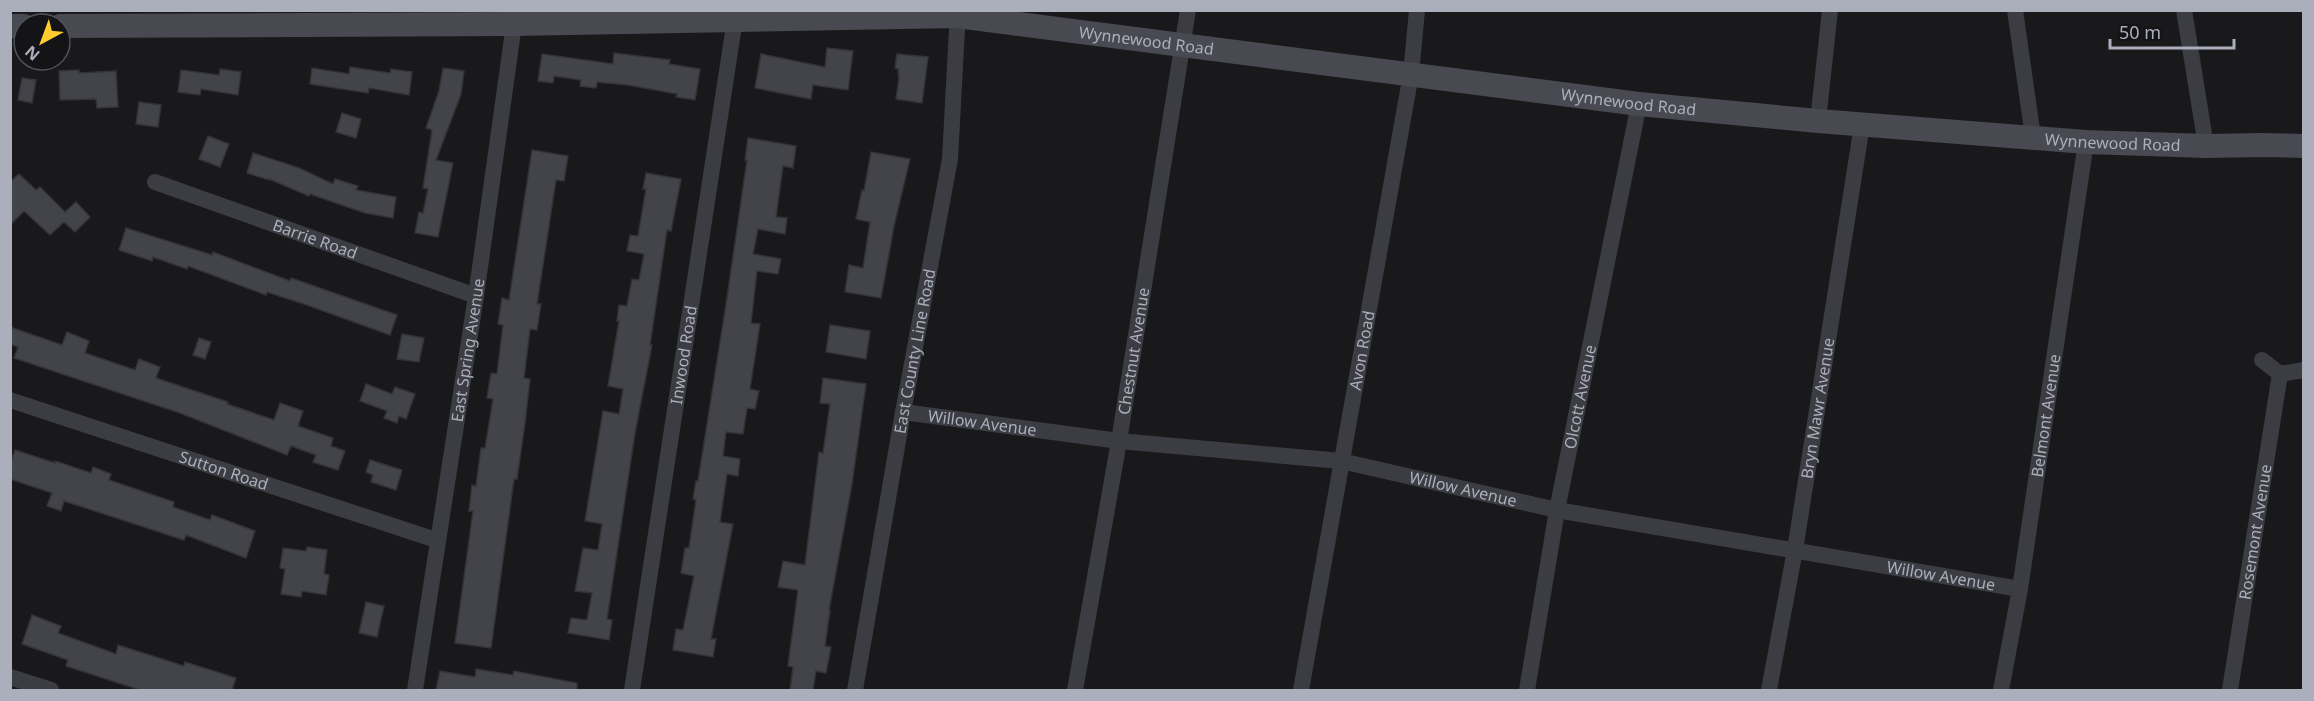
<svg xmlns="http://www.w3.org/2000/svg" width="2314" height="701" font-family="'Noto Sans',sans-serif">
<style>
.building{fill:#434449;stroke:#343338;stroke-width:1.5}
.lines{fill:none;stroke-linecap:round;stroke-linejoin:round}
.minor{stroke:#3c3c43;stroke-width:16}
.secondary{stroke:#484951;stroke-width:24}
.labels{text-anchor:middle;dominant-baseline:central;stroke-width:6;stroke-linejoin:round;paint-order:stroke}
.street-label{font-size:16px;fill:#abafbc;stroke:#141417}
</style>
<rect width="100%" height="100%" fill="#19191c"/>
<g class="building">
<path d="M827,48L853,51L848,90L813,85L811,99L755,88L761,54L825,67Z"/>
<path d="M614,53L670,60L669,64L700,69L695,100L676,97L677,94L628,85L597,82L596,88L580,86L581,80L554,76L553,83L538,81L542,54L613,64Z"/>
<path d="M897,54L928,57L922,103L896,99L899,79L898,69L895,68Z"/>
<path d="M350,67L390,73L391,69L412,72L409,95L369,88L368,93L310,84L312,68L349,74Z"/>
<path d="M443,68L464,71L461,94L436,160L453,163L438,237L415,233L419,212L423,213L428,189L423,188L432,130L426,128L439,91Z"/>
<path d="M220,69L241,72L238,95L201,89L200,95L178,92L181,70L219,75Z"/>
<path d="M79,70V73L116,71L118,107L97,108L96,99L60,100L59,71Z"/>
<path d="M22,78L36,80L32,103L18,100Z"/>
<path d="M139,102L161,105L158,127L136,124Z"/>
<path d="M342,113L361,119L356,138L336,132Z"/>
<path d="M208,136L229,144L220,167L199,159Z"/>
<path d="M748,138L796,146L793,168L783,166L776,217L787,218L785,234L758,229L753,254L781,259L778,274L757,271L751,323L760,324L750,389L759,391L755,409L747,408L743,434L726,432L723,456L740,459L738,476L727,474L720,522L733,524L711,639H716L713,657L673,650L676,629L683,630L694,576L681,573L685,548H689L696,500L693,499L696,481H698L727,298L747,160H745Z"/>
<path d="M532,150L568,156L564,181L556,180L537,304H541L537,330L530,329L524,378L530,379L525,423L517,479H514L491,648L455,643L473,511H469L472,485L476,486L481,448H485L493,399L487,398L491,373L497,374L503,325L498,324L502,298L509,300Z"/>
<path d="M871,152L910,159L894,226L881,298L845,292L849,265L863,268L870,222L856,219L862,190L864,191Z"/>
<path d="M253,153L299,168L333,184L335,179L358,186L356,190L396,197L393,218L365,213L310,194L309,196L269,179V180L247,173Z"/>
<path d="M646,173L681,179L671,231L667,230L650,345H652L635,433L607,619L612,620L609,640L568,633L571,618L587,620L592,593L575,591L583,548L598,550L602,524L585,521L603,411L619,414L623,389L608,386L619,321H617L619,305L627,306L632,279L639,280L644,254L627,251L630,235L638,236L646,189H643Z"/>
<path d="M19,174L36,190L40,187L65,212L76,202L90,217L75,232L64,222L50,235L24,211L10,225V182Z"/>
<path d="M126,228L212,255L213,252L290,281L291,278L397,315L390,335L307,305L267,292L266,295L188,266L187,269L153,257L152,261L119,250Z"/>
<path d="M830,325L870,331L866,359L826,352Z"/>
<path d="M10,327L62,345L67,332L89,341L85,353L135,370L139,359L160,367L156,378L228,402L227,404L274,420L280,403L303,411L298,426L333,438L331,446L345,451L338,470L313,462L316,455L291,446L287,455L180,413L14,358L18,347L10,344Z"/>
<path d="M402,334L424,338L419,362L397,359Z"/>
<path d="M199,338L211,342L205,359L193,355Z"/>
<path d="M823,378L866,384L852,484L829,610H830L825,646L831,647L826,673L816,671L813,690H790L793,667L788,666L798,590L778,587L783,561L805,565L819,452L823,453L830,404L820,403Z"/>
<path d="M366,384L392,394L395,387L415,394L406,419L399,416L397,423L384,418L387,411L360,401Z"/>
<path d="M15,450L55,463V461L91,473L93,467L111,474L109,480L174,502L173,507L210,520L212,515L255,531L246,558L186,535L184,540L64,501L61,511L47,506L52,493L10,479V464Z"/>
<path d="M370,460L402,470L396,490L371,482L373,475L366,472Z"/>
<path d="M307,547L327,550L324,574L329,575L326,595L302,591L301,597L281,594L285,569L280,568L283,548L306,551Z"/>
<path d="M366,602L384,606L377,637L359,633Z"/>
<path d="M32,615L61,626L58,633L116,654L118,645L184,666L185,662L236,678L232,690H140L66,666L68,660L22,644Z"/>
<path d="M476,669L513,675L514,671L577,683V690H436L440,671L475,677Z"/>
</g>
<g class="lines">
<g class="minor">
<path d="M2015,10L2033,137"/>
<path d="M2184,10L2206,146"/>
<path d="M1818,121L1830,10"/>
<path id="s1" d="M155,182L476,296"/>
<path d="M2262,360L2280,374"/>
<path d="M2280,374L2304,370"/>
<path id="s2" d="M10,400L436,540"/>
<path id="s3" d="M903,412L1119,441L1341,461L1557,510L2020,589"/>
<path d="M10,677L51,690"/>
<path id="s4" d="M415,690L476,296L516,10"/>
<path id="s5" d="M632,690L735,19"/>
<path id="s6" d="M855,690L903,412L950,159L958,10"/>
<path id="s7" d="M1075,690L1119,441L1188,10"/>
<path id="s8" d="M1301,690L1411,74L1417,10"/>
<path id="s9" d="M1527,690L1557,510L1639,104"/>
<path id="s10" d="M1769,690L1795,550L1862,125"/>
<path id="s11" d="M2001,690L2020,589L2086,142"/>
<path id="s12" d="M2230,690L2280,374"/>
</g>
<g class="secondary">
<path d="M10,26H24"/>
<path id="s13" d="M60,26L514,24L957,16L1639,104L1818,121L2086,142L2206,146L2262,145L2304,146"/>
</g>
</g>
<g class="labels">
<g class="street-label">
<text stroke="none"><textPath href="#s13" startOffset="1088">Wynnewood Road</textPath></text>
<text stroke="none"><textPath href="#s13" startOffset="1574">Wynnewood Road</textPath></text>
<text stroke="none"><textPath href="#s13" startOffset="2060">Wynnewood Road</textPath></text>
<text stroke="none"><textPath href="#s1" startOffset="170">Barrie Road</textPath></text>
<text stroke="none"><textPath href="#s4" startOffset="344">East Spring Avenue</textPath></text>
<text stroke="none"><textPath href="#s6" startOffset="344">East County Line Road</textPath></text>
<text stroke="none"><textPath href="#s7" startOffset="344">Chestnut Avenue</textPath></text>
<text stroke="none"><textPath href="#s8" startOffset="345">Avon Road</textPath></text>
<text stroke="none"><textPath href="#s5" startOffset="339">Inwood Road</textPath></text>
<text stroke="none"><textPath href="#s9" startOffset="298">Olcott Avenue</textPath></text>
<text stroke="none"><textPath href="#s10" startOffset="286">Bryn Mawr Avenue</textPath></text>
<text stroke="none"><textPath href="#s11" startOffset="278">Belmont Avenue</textPath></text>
<text stroke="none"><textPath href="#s3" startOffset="80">Willow Avenue</textPath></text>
<text stroke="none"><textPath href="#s2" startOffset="225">Sutton Road</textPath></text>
<text stroke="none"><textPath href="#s3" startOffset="566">Willow Avenue</textPath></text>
<text stroke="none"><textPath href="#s12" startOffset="160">Rosemont Avenue</textPath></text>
<text stroke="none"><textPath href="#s3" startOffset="1052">Willow Avenue</textPath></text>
</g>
</g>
<rect width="2314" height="701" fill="none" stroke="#abafbc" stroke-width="24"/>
<g transform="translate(42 42) rotate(221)"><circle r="28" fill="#141417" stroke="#505259" stroke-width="1.5"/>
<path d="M0-4.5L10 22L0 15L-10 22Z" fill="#ffcc2e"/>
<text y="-9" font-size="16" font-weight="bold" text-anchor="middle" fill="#abafbc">N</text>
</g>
<path d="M2110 39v9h124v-9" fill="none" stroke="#abafbc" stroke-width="3"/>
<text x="2119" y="39" font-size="18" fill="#abafbc" stroke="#141417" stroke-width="4.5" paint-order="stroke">50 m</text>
</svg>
